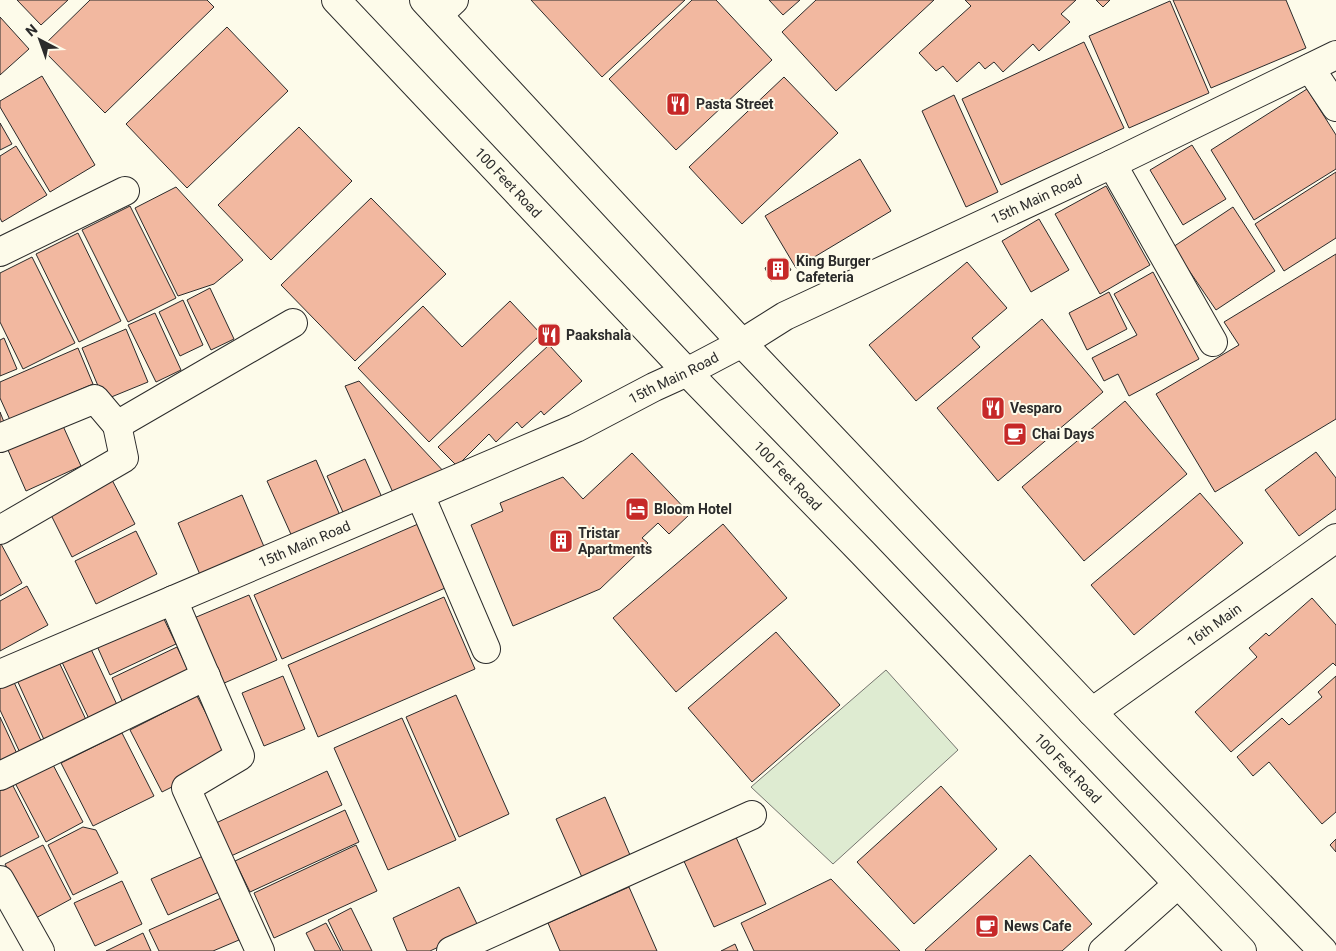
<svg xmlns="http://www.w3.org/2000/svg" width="1336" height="951" font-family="Roboto,sans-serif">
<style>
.green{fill:#deebd1;stroke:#74746e}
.building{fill:#f2b8a0;stroke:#2b2b2b}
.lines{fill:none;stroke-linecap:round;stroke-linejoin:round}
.street-casing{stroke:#2b2b2b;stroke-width:30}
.primary-casing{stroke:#2b2b2b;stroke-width:30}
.street{stroke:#fdfbea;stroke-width:28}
.primary{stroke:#fdfbea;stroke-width:28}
.labels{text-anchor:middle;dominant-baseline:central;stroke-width:4;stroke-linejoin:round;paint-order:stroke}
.poi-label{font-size:14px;font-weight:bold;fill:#2b2b2b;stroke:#fdfbea;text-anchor:start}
.street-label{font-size:14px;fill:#2b2b2b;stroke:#fdfbea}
</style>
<rect width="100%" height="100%" fill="#fdfbea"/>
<path class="green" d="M886,670L958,750L833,864L751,787Z"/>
<g class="building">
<path d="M17,0H68L41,25Z"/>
<path d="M90,0H207L214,7L105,113L41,48Z"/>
<path d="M531,0H685L602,77Z"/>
<path d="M692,0H716L772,60L676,150L609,79Z"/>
<path d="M769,0H800L783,15Z"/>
<path d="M816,0H934L836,91L782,32Z"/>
<path d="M965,0H1076L1061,14L1070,22L1039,51L1033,44L1003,72L994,62L985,69L979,62L957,82L943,66L936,71L919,53L971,6Z"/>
<path d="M1096,0H1110L1103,7Z"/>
<path d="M1173,0H1286L1306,48L1211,88Z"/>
<path d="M1170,1L1209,93L1129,128L1089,36Z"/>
<path d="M0,17L29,49L0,75Z"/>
<path d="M227,27L288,91L187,188L126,124Z"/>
<path d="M1084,42L1124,128L1001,185L962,99Z"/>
<path d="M42,76L95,165L50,192L0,107V101Z"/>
<path d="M784,77L838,133L742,224L689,167Z"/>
<path d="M1307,89L1336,135V169L1254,220L1211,150Z"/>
<path d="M954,95L998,192L966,207L922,111Z"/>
<path d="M0,123L12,144L0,150Z"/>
<path d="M299,127L352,181L271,260L218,205Z"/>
<path d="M1192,145L1226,199L1183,225L1150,170Z"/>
<path d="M16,146L47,195L2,222L0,218V156Z"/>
<path d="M860,159L891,211L796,268L765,216Z"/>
<path d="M1336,172V238L1284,271L1255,224Z"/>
<path d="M1106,186L1150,265L1100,294L1055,214Z"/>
<path d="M176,187L243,260L214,284L178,296L135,208Z"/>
<path d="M371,198L446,274L355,361L281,285Z"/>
<path d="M130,206L176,298L128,322L82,230Z"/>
<path d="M1233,207L1275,271L1216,310L1173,247Z"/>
<path d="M1039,219L1069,270L1031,292L1002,241Z"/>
<path d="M78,233L121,321L79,342L36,254Z"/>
<path d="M1336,254V419L1215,492L1156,394L1239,345L1224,322Z"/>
<path d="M32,257L75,343L23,369L0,322V273Z"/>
<path d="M784,258L791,270L771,281L765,268Z"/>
<path d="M967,262L1007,308L972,338L980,347L916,401L869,345Z"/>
<path d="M1153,272L1199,359L1129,396L1118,374L1104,381L1092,358L1137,335L1114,294Z"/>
<path d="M210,288L234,339L211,350L187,300Z"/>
<path d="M1109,292L1127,329L1087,350L1069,313Z"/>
<path d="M183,300L203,345L180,356L159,312Z"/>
<path d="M510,301L541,334L429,442L358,368L423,306L462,347Z"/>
<path d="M155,313L181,370L156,382L128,325Z"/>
<path d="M1042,319L1103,392L998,481L937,408Z"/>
<path d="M126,329L148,382L104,400L82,348Z"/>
<path d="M4,338L17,369L0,376V340Z"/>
<path d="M549,345L582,381L544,415L541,411L522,428L517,422L496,442L489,434L457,466L438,447Z"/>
<path d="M78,348L93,384L10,420L0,398V382Z"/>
<path d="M359,381L447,475L395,497L345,386Z"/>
<path d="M1125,401L1187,474L1084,561L1022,487Z"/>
<path d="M0,412L4,422L0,424Z"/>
<path d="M59,417L81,466L26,491L4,441Z"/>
<path d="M1316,452L1336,478V509L1299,536L1265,490Z"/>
<path d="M632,453L690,514L669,534L658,523L642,538L648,543L600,589L513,626L471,525L503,511L500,503L563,477L583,499Z"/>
<path d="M365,459L384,502L346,519L327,476Z"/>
<path d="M316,460L342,520L294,541L267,481Z"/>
<path d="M111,478L135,524L72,557L49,511Z"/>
<path d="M1200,493L1243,543L1134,635L1091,585Z"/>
<path d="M242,495L265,549L201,577L178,523Z"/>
<path d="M425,521L452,585L282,659L254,595Z"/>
<path d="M723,524L787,598L676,692L613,618Z"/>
<path d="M136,531L157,574L96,604L75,561Z"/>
<path d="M0,542L22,583L0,596Z"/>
<path d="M27,586L48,625L0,651V601Z"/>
<path d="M249,595L277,660L222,684L194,618Z"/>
<path d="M444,597L475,669L318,737L288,665Z"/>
<path d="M1312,598L1336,625V666L1333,663L1231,752L1195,712L1257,657L1249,648L1266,633L1269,636Z"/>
<path d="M162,615L176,644L110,675L97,646Z"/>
<path d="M776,632L840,705L752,782L688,708Z"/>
<path d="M89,645L119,709L91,723L60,658Z"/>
<path d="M177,647L190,674L124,705L112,678Z"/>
<path d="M58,660L88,724L46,744L17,680Z"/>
<path d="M283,676L305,729L264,746L242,693Z"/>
<path d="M1336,676V812L1322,824L1269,762L1253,776L1237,757L1282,718L1289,725L1322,697L1318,692Z"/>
<path d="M12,678L44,747L22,757L0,710V684Z"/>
<path d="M456,695L509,814L459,837L406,717Z"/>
<path d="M197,696L229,758L162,792L130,730Z"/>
<path d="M0,717L19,758L0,767Z"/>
<path d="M402,718L456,840L388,870L334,748Z"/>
<path d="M122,733L154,796L93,826L61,763Z"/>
<path d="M51,761L83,822L46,842L14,781Z"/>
<path d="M327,771L342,805L231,856L216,823Z"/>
<path d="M10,780L39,837L0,857V785Z"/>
<path d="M941,786L997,849L914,924L857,862Z"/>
<path d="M605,797L633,862L585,884L556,819Z"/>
<path d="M345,810L359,842L250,892L235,861Z"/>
<path d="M83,827L96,830L118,873L73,895L48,845Z"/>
<path d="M735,835L766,904L714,927L683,859Z"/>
<path d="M1336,839V852L1330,845Z"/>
<path d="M43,845L71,899L34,919L5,864Z"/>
<path d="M356,845L377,891L274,938L254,893Z"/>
<path d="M1030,855L1092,924L1062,951H926L925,950Z"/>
<path d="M203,856L219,892L168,915L151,879Z"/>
<path d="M831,879L900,951H754L741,923Z"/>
<path d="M122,881L142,924L95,946L74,903Z"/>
<path d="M459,887L479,928L430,951H407L393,918Z"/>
<path d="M629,887L657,951H560L548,923Z"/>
<path d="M221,898L239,940L213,951H159L149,930Z"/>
<path d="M351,908L372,951H343L328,920Z"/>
<path d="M326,923L341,951H315L306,933Z"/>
<path d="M143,933L151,951H106Z"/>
<path d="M735,944L738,951H721Z"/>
</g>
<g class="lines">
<g class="street-casing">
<g id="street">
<path d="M438,15L454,0"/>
<path d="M1310,68L1336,107"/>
<path d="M1112,164L1213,342"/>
<path d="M0,252L125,191"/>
<path d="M0,438L95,399L117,425"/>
<path d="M420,495L486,649"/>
<path d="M0,530L124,458L117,425L293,323"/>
<path d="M173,600L240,756L186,788L260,951"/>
<path id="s1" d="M0,674L576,428L654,387L687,372L742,343L785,316L1112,164L1336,55"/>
<path id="s2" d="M1092,712L1336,538"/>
<path d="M0,776L206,676"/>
<path d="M0,880L40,951"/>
<path d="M451,951L752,815"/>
<path d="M1103,951L1178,884"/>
</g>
</g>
<g class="primary-casing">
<g id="primary">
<path id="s3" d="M336,0L687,372L863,553L1242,951"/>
<path d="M424,0L742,343L1092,712L1323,951"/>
</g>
</g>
<use href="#street" class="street"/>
<use href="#primary" class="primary"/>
</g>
<defs>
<g id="restaurant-square" transform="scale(1.25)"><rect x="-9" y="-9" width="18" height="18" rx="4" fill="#c62828" stroke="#fdfbea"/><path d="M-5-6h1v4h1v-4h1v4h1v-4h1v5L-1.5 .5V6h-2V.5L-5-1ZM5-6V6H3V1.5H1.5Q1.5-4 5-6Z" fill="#fff"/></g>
<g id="building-square" transform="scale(1.25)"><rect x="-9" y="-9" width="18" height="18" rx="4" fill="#c62828" stroke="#fdfbea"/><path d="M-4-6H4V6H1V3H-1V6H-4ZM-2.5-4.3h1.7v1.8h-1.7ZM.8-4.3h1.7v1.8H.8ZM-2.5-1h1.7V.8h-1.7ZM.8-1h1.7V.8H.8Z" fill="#fff"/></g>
<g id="cafe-square" transform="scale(1.25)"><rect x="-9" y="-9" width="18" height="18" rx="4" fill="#c62828" stroke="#fdfbea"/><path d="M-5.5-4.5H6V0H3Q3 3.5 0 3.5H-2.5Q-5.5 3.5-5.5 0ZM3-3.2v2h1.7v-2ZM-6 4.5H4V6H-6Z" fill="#fff"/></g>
<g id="hotel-square" transform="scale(1.25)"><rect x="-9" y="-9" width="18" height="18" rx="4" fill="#c62828" stroke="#fdfbea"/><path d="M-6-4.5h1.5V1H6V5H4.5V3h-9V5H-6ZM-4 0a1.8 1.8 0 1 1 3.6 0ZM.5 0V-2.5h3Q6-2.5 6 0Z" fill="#fff"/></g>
</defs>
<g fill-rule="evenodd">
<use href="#restaurant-square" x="678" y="104"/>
<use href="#building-square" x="778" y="269"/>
<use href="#restaurant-square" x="549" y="335"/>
<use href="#restaurant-square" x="993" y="408"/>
<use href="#cafe-square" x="1015" y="434"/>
<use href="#hotel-square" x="637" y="509"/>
<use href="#building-square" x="561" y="541"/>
<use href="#cafe-square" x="987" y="926"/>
</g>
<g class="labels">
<g class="poi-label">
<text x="696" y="104">Pasta Street</text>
<text x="796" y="261">King Burger<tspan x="796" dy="16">Cafeteria</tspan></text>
<text x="566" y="335">Paakshala</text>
<text x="1010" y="408">Vesparo</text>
<text x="1032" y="434">Chai Days</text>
<text x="654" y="509">Bloom Hotel</text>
<text x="578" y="533">Tristar<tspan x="578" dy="16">Apartments</tspan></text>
<text x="1004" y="926">News Cafe</text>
</g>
<g class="street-label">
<text stroke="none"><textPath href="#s3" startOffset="251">100 Feet Road</textPath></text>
<text stroke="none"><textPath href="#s1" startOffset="1141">15th Main Road</textPath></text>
<text stroke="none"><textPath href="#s1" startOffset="736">15th Main Road</textPath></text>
<text stroke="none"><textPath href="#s3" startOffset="656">100 Feet Road</textPath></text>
<text stroke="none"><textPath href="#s1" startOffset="331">15th Main Road</textPath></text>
<text stroke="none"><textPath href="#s2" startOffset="150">16th Main</textPath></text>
<text stroke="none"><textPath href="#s3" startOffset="1061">100 Feet Road</textPath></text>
</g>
</g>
<g transform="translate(40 40) rotate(319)" stroke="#fdfbea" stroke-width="4" paint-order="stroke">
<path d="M0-4L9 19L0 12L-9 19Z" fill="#2b2b2b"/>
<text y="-8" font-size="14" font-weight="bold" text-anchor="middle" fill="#2b2b2b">N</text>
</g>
</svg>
